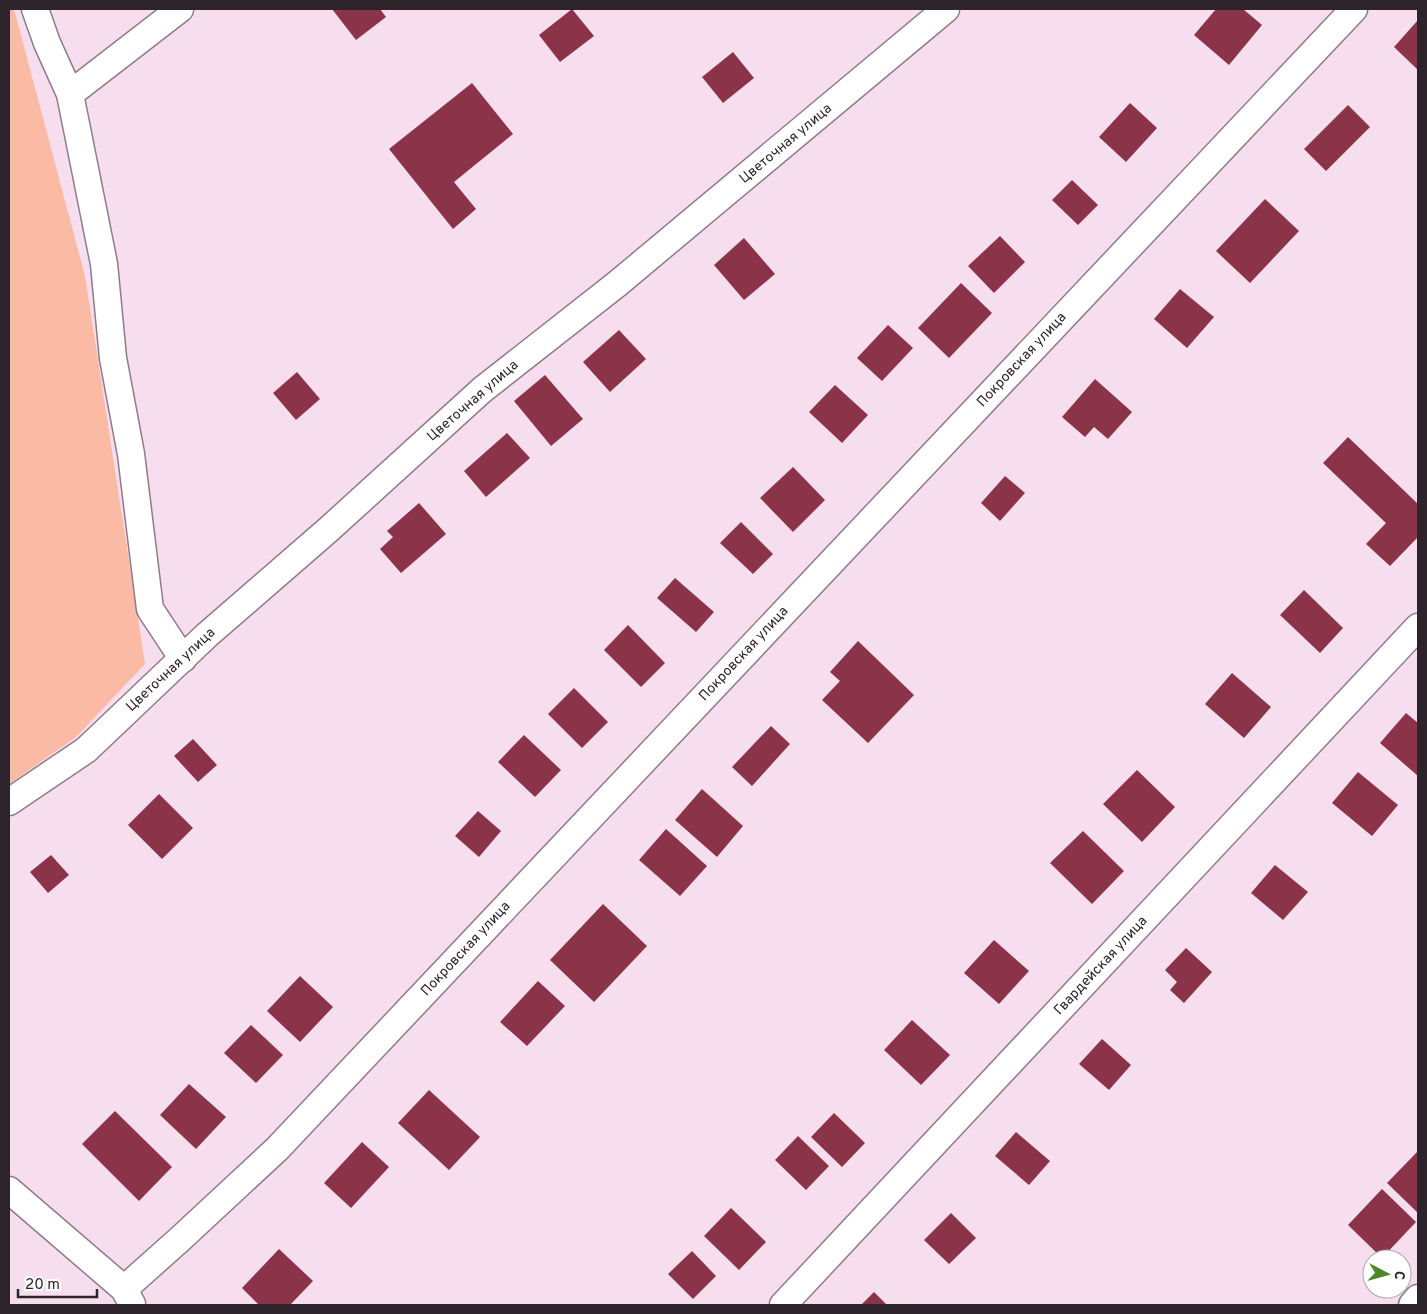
<svg xmlns="http://www.w3.org/2000/svg" width="1427" height="1314" font-family="Overpass,sans-serif">
<style>
.green{fill:#fabaa3}
.building{fill:#8b3349}
.lines{fill:none;stroke-linecap:round;stroke-linejoin:round}
.minor-casing{stroke:#907b8a;stroke-width:29}
.minor{stroke:#fff;stroke-width:26}
.labels{text-anchor:middle;dominant-baseline:central;stroke-width:5;stroke-linejoin:round;paint-order:stroke}
.street-label{font-size:14px;fill:#2c242a;stroke:#fff}
</style>
<rect width="100%" height="100%" fill="#f6deef"/>
<path class="green" d="M9,9H14L85,276L145,664L76,737L9,784Z"/>
<g class="building">
<path d="M332,9H380L386,17L356,40Z"/>
<path d="M572,9L594,36L560,62L539,35Z"/>
<path d="M1216,9H1243L1262,25L1229,65L1194,35Z"/>
<path d="M1418,20V70L1394,47Z"/>
<path d="M733,52L754,78L723,103L702,77Z"/>
<path d="M472,83L513,134L454,182L476,209L453,229L389,149Z"/>
<path d="M1130,103L1157,128L1126,162L1099,137Z"/>
<path d="M1348,105L1370,127L1326,171L1304,149Z"/>
<path d="M1072,180L1098,205L1078,225L1052,200Z"/>
<path d="M1265,199L1299,231L1250,283L1216,251Z"/>
<path d="M1000,236L1025,262L994,293L968,266Z"/>
<path d="M744,238L775,274L744,300L714,265Z"/>
<path d="M961,283L992,313L949,358L918,328Z"/>
<path d="M1180,289L1214,317L1187,348L1154,319Z"/>
<path d="M888,325L913,348L882,381L857,358Z"/>
<path d="M619,330L646,359L610,392L583,362Z"/>
<path d="M297,372L320,399L296,420L273,393Z"/>
<path d="M545,375L583,419L551,446L514,401Z"/>
<path d="M1095,379L1132,412L1108,439L1094,427L1085,437L1062,417Z"/>
<path d="M835,385L868,415L842,443L809,412Z"/>
<path d="M507,433L530,458L486,497L464,471Z"/>
<path d="M1348,437L1418,504V537L1390,566L1366,544L1386,523L1323,463Z"/>
<path d="M793,467L825,500L793,532L760,498Z"/>
<path d="M1005,476L1025,493L1000,521L981,503Z"/>
<path d="M419,503L446,534L401,573L380,549L393,537L387,531Z"/>
<path d="M741,522L773,554L753,574L720,543Z"/>
<path d="M675,578L714,612L696,632L657,598Z"/>
<path d="M1304,590L1343,628L1320,653L1280,615Z"/>
<path d="M628,625L665,663L641,687L604,650Z"/>
<path d="M858,641L914,695L868,743L822,700L840,681L830,672Z"/>
<path d="M1232,673L1271,707L1244,738L1205,704Z"/>
<path d="M574,688L608,722L582,748L548,714Z"/>
<path d="M1406,713L1418,723V776L1380,743Z"/>
<path d="M771,726L790,744L752,786L732,767Z"/>
<path d="M524,735L561,770L535,797L498,762Z"/>
<path d="M193,739L217,765L198,782L174,756Z"/>
<path d="M1137,770L1175,807L1142,842L1103,804Z"/>
<path d="M1358,772L1398,805L1372,836L1332,803Z"/>
<path d="M702,789L743,826L717,857L675,820Z"/>
<path d="M159,794L193,828L162,859L128,825Z"/>
<path d="M478,811L501,831L479,857L455,836Z"/>
<path d="M666,829L707,866L680,896L639,860Z"/>
<path d="M1083,831L1124,871L1092,904L1050,863Z"/>
<path d="M51,855L69,875L48,893L30,872Z"/>
<path d="M1275,865L1308,892L1283,920L1251,893Z"/>
<path d="M603,904L647,946L594,1002L550,960Z"/>
<path d="M994,940L1029,971L999,1004L964,973Z"/>
<path d="M1186,948L1212,972L1184,1003L1170,990L1177,982L1165,970Z"/>
<path d="M300,976L333,1007L300,1042L267,1011Z"/>
<path d="M538,981L565,1006L527,1046L500,1022Z"/>
<path d="M912,1020L950,1055L921,1085L884,1050Z"/>
<path d="M251,1025L283,1055L256,1083L224,1053Z"/>
<path d="M1102,1039L1131,1065L1109,1090L1079,1064Z"/>
<path d="M189,1084L226,1117L196,1149L160,1115Z"/>
<path d="M429,1090L480,1137L449,1170L398,1123Z"/>
<path d="M115,1111L172,1167L139,1201L82,1144Z"/>
<path d="M834,1113L865,1143L842,1167L811,1137Z"/>
<path d="M1016,1132L1050,1161L1029,1185L995,1156Z"/>
<path d="M798,1136L829,1166L806,1190L775,1160Z"/>
<path d="M362,1142L389,1167L351,1208L324,1183Z"/>
<path d="M1418,1151V1213L1387,1183Z"/>
<path d="M1382,1189L1416,1222L1382,1258L1348,1225Z"/>
<path d="M731,1208L766,1242L739,1270L704,1236Z"/>
<path d="M951,1213L976,1238L949,1264L924,1240Z"/>
<path d="M279,1249L313,1281L290,1305H259L242,1288Z"/>
<path d="M692,1251L716,1276L693,1299L668,1274Z"/>
<path d="M874,1292L887,1305H861Z"/>
</g>
<g class="lines">
<g class="minor-casing">
<g id="minor">
<path d="M35,9L47,43L70,94L104,264L113,358L131,454L150,609L183,659"/>
<path d="M70,94L180,9"/>
<path d="M9,802L86,750L207,635L328,530L482,390L617,284L946,9"/>
<path d="M9,1190L124,1289L132,1304"/>
<path d="M124,1289L179,1240L277,1149L1354,9"/>
<path d="M783,1305L1418,627"/>
<path d="M1412,1305L1418,1298"/>
</g>
</g>
<use href="#minor" class="minor"/>
</g>
<g class="labels">
<g class="street-label">
<text transform="translate(786 144) rotate(-40)">Цветочная улица</text>
<text transform="translate(1022 360) rotate(-47)">Покровская улица</text>
<text transform="translate(473 401) rotate(-41)">Цветочная улица</text>
<text transform="translate(744 654) rotate(-47)">Покровская улица</text>
<text transform="translate(171 670) rotate(-43)">Цветочная улица</text>
<text transform="translate(466 949) rotate(-47)">Покровская улица</text>
<text transform="translate(1101 966) rotate(-47)">Гвардейская улица</text>
</g>
</g>
<rect width="1427" height="1314" fill="none" stroke="#2c242a" stroke-width="20"/>
<g transform="translate(1387 1274) rotate(96)"><circle r="24" fill="#ffffff" stroke="#aba7aa"/>
<path d="M0-4L9 19L0 12L-9 19Z" fill="#4b8828"/>
<text y="-8" font-size="14" font-weight="bold" text-anchor="middle" fill="#2c242a">С</text>
</g>
<path d="M18 1289v8h79v-8" fill="none" stroke="#2c242a" stroke-width="2.5"/>
<text x="25" y="1289" font-size="15" fill="#2c242a" stroke="#ffffff" stroke-width="4" paint-order="stroke">20 m</text>
</svg>
